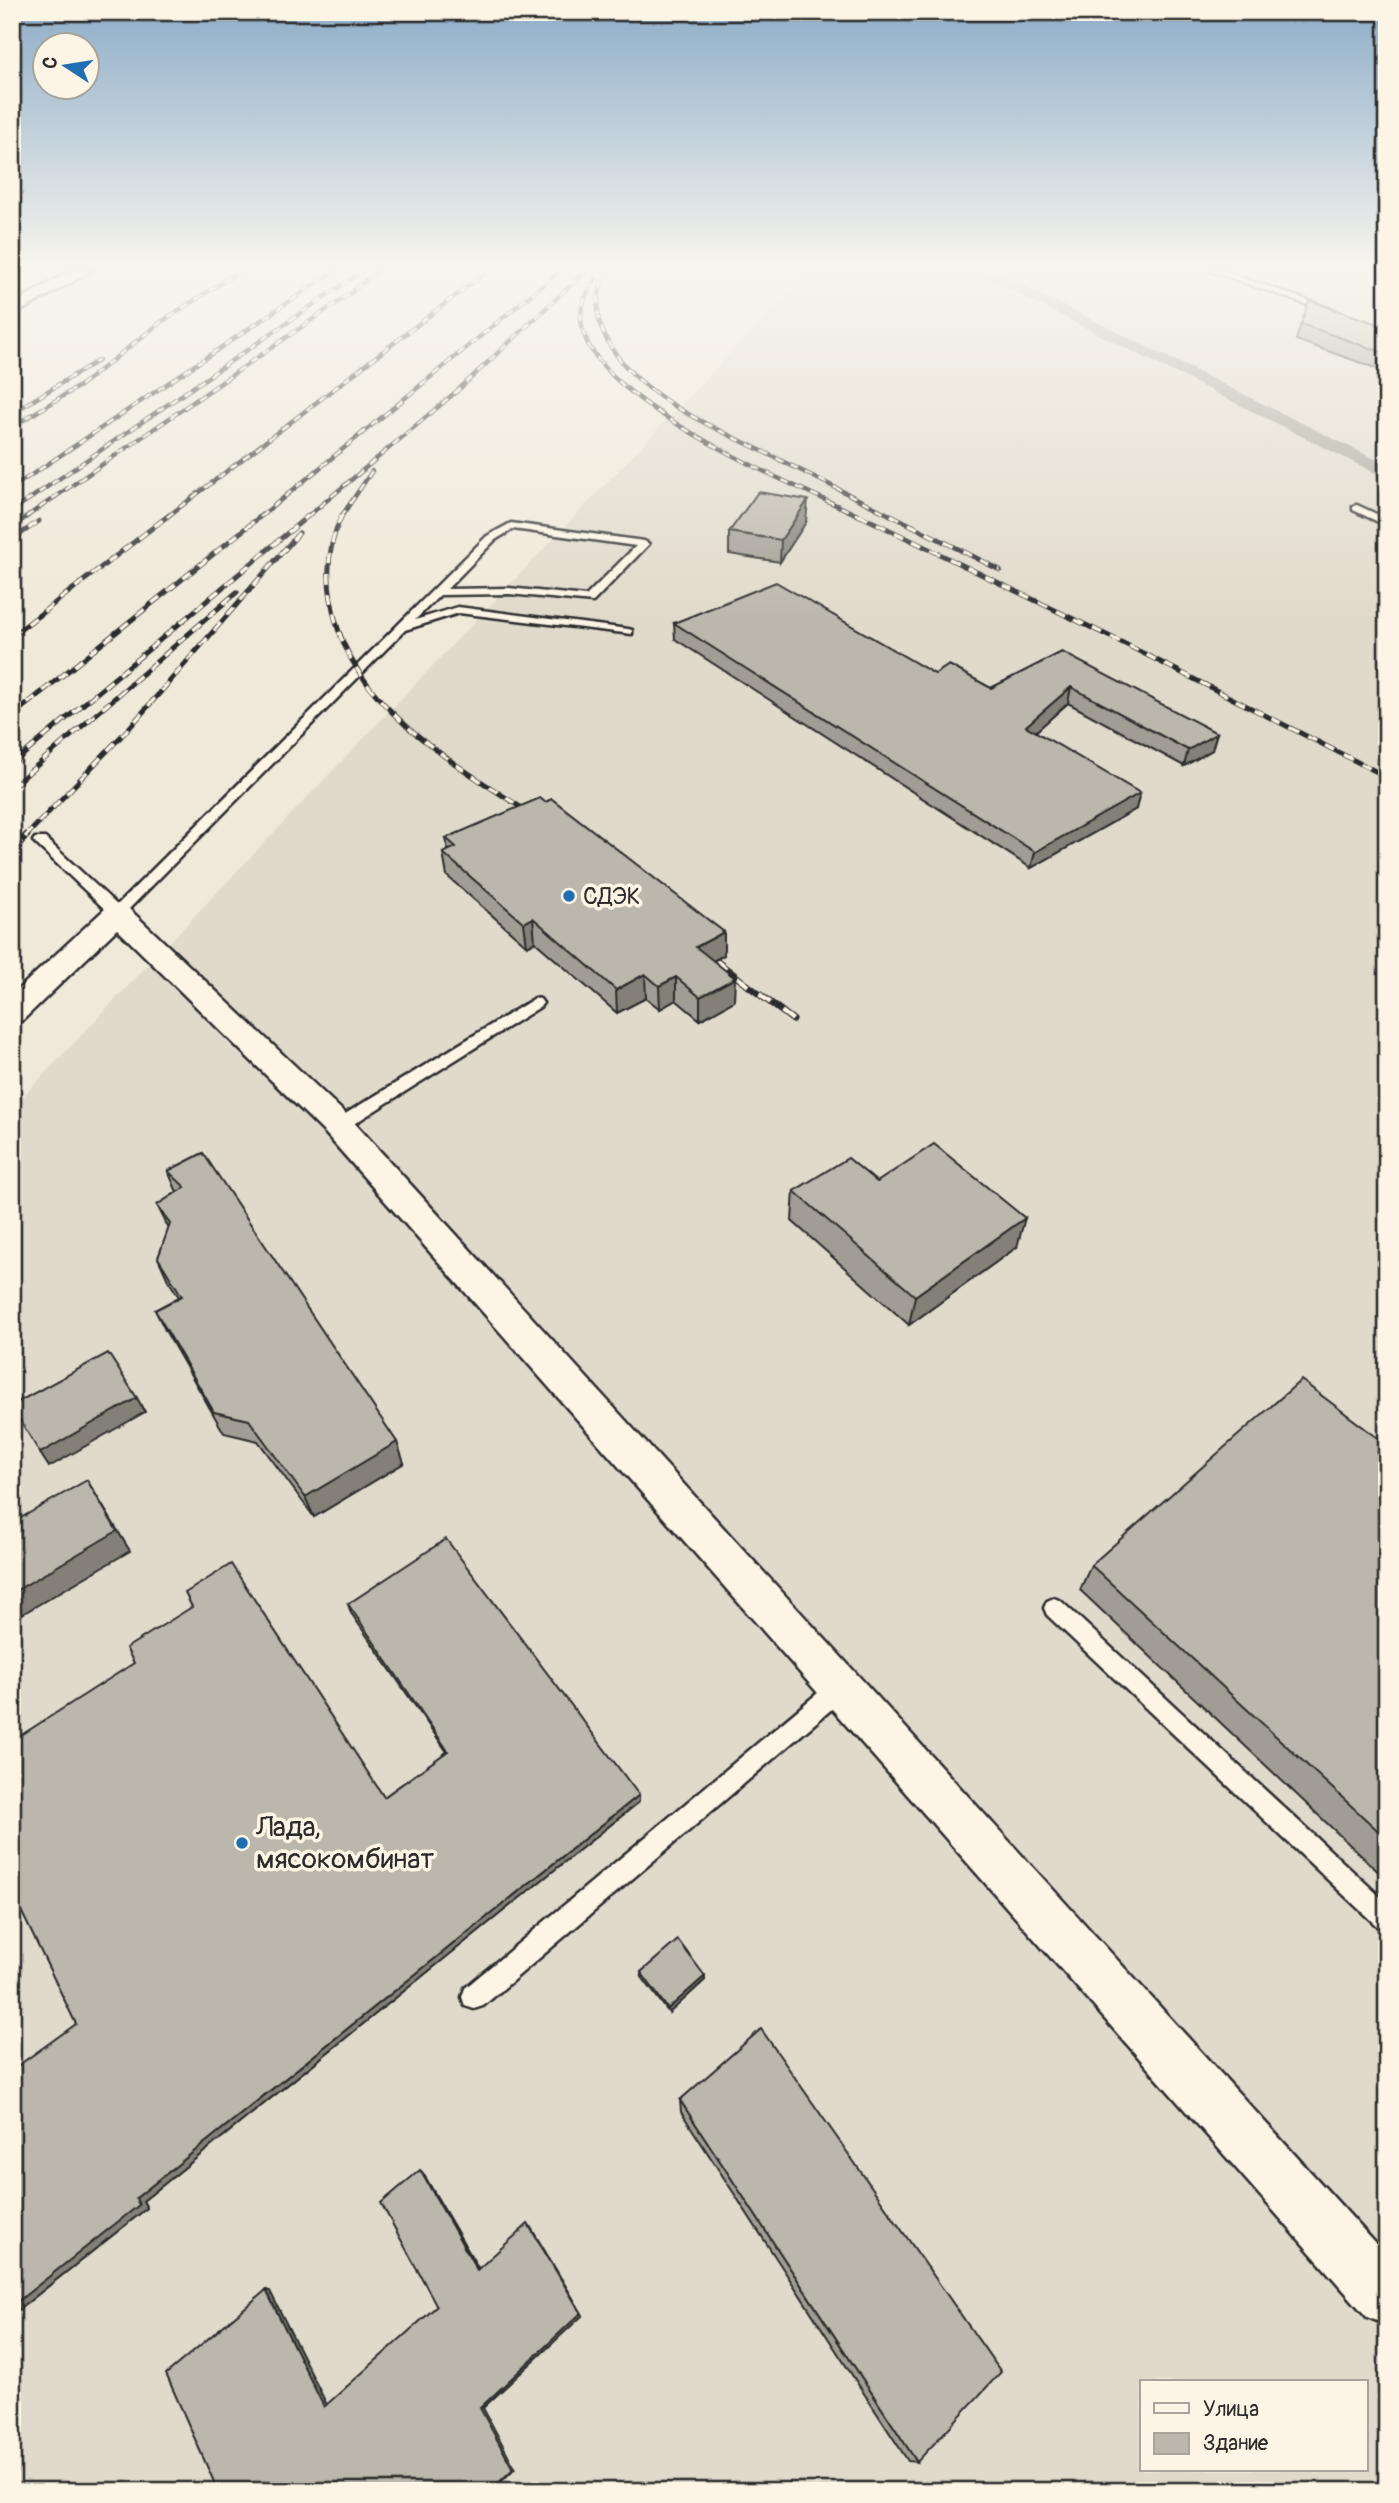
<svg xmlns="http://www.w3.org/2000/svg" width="1399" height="2503" font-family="Pangolin,sans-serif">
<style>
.built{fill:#e0dacc;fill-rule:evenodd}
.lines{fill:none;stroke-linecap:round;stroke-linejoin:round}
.canal{fill:#a6a399;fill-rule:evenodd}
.lane-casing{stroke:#2b2b2b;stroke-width:5}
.street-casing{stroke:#2b2b2b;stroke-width:5}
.lane{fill:#fcf5e5;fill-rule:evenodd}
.street{fill:#fcf5e5;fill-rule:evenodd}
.rail-far2-casing{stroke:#2b2b2b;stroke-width:4.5}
.rail-far1-casing{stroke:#2b2b2b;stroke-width:5}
.rail-casing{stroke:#2b2b2b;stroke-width:7}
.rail-far2{stroke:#fcf5e5;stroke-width:2.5;stroke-dasharray:8;stroke-linecap:butt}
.rail-far1{stroke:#fcf5e5;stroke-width:3.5;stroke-dasharray:10;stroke-linecap:butt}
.rail{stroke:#fcf5e5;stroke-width:4.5;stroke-dasharray:14;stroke-linecap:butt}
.wall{fill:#a29d94;stroke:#2b2b2b;stroke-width:2}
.shaded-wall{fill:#848078;stroke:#2b2b2b;stroke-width:2}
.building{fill:#bcb7ac;stroke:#2b2b2b;stroke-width:2}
.poi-dot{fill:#1f6fb2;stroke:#fcf5e5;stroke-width:2.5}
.labels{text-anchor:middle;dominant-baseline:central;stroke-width:7;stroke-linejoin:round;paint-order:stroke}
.poi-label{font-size:24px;fill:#2b2b2b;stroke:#fcf5e5;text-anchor:start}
.near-poi-label{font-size:28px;fill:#2b2b2b;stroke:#fcf5e5;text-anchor:start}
</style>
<rect width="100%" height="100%" fill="#efe9da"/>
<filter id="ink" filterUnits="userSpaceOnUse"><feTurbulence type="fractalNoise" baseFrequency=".0143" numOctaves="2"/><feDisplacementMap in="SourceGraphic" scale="14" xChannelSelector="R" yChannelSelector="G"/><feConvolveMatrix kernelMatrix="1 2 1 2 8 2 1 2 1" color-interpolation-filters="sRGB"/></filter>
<g filter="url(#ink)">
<path class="built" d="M809,270H1387V2491H12V1108ZM1142,2382H1366V2470H1142Z"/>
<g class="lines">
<path class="canal" d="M970,270H991L1387,465V479Z"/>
<g class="lane-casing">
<g id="lane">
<path d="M1208,270H1221L1335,310L1328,312Z"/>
<path d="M1357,505L1387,519V526L1353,510V506Z"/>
<path d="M511,523L644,541L649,544L593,602L509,594L440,595L415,620L458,607L628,629L632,630V634L459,613L405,630L122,916H112L33,841L35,838H45L117,905L487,536ZM513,529L636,546L586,596L509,588L447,589L495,540Z"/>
<path d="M535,998L540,999L543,1003L540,1007L344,1130H332L330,1126L332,1122Z"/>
<path d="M1054,1598L1061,1601L1387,1903V1932L1379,1928L1047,1615L1044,1608L1047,1601Z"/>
<path d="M839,1678L847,1682L850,1689L847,1696L483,2006L474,2009L465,2006L462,1997L465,1988L831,1682Z"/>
</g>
</g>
<g class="street-casing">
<g id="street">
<path d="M73,270H93L12,316V304Z"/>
<path d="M117,904L127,907L350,1118L1387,2256V2325L1367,2317L326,1134L117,929L23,1020L12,1023V995L107,907Z"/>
</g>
</g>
<use href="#lane" class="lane"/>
<use href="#street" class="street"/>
<g class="rail-far2-casing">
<g id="rail-far2">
<path d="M601,270C592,284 580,302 581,319C585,401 796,485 862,517"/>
<path d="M602,280C598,299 595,314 603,332C632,397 715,427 774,457C814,477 854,497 894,517"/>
<path d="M12,413L99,360"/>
<path d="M12,427L81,385L161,322L241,270"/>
<path d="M12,488L336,270"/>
<path d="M12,511L361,272"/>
<path d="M26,517L351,293L376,270"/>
<path d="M167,517L489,270"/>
<path d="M260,517L561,270"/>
<path d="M307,517L457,391L587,270"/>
<path d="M341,517L372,471"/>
</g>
</g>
<g class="rail-far1-casing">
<g id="rail-far1">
<path d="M342,515C329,542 326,570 331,599C346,706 455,763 537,818"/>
<path d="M859,515L1123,643L1387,777"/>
<path d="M891,515L1000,570"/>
<path d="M12,527L29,515"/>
<path d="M12,540L39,521"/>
<path d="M12,636L169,515"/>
<path d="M12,716L262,515"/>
<path d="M12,764L309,515"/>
<path d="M12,787L237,592"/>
<path d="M25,837L130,727L299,533"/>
</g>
</g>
<g class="rail-casing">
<g id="rail">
<path d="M12,851L27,835"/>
<path d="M715,960L793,1020"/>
</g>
</g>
<use href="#rail-far2" class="rail-far2"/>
<use href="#rail-far1" class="rail-far1"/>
<use href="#rail" class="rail"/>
</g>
<g class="wall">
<path d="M1301,324L1387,327V372L1296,340Z"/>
<path d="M806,522L780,562L729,554V532Z"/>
<path d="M674,623L991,688L1062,652L1212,750L1184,766L1068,703L1035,732L1136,809L1031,868L675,639Z"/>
<path d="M545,802L724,932V955L714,961L734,1001L700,1020L676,1000L660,1009L646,998L617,1013L535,942L527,946L447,876L443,853L448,850L446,838Z"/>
<path d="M203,1153L404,1463L314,1517L258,1441L224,1433L166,1332L155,1310L179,1297L168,1280L158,1258L169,1229L157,1205L177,1192L168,1171Z"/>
<path d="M877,1182L1017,1247L909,1325L792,1221L794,1191Z"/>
<path d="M1387,1445V1880L1080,1590L1091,1565Z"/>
<path d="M348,1604L639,1795V1802L143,2201L147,2208L12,2315L76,2024L134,1663L192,1607L384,1797L447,1752L351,1613Z"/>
<path d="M641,1972L705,1976V1980L669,2013L642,1977Z"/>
<path d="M680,2100L917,2462L908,2461L681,2112Z"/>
</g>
<g class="shaded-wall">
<path d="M808,500L806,522L780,562L781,540Z"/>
<path d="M1071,687L1068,703L1023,743L1026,726Z"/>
<path d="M1217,733L1212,750L1184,766L1188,750Z"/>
<path d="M1140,793L1136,809L1031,868L1035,852Z"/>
<path d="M533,918L535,942L527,946L524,923Z"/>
<path d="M724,932V955L696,970V947Z"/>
<path d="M645,974L646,998L617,1013L616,990Z"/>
<path d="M676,977V1000L660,1009L659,986Z"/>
<path d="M735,978L734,1001L700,1020V997Z"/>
<path d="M1025,1218L1017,1247L909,1325L915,1296Z"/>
<path d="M137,1398L145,1412L49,1467L40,1453Z"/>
<path d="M397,1442L404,1463L314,1517L305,1497Z"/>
<path d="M87,1480L130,1551L12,1620V1593Z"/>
<path d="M639,1795V1802L143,2201L147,2208L12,2315V2306L136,2198Z"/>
<path d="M705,1976V1980L669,2013L668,2009Z"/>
<path d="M420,2170L423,2173L480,2271L477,2270Z"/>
<path d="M530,2226L583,2315L483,2408L515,2468L492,2491H490L480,2408Z"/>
<path d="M266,2290L270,2291L328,2407H324Z"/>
</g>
<g class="building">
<path d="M1309,301L1387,327V354L1301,324Z"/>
<path d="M758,492L808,500L781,540L729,532Z"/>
<path d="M776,582L935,674L949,665L991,688L1062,652L1217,733L1188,750L1071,687L1026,726L1140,793L1035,852L674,623Z"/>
<path d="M540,798L545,802L552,799L724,932L696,947L735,978L700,997L676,977L659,986L645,974L616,990L533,918L524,923L443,853L456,847L446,838Z"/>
<path d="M934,1144L1025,1218L915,1296L794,1191L848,1158L877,1182Z"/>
<path d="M203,1153L397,1442L305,1497L249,1420L214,1412L155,1310L182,1296L158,1258L170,1224L157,1205L185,1187L168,1171Z"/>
<path d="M108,1353L137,1398L40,1453L12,1407V1405Z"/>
<path d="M1301,1380L1387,1445V1839L1091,1565Z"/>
<path d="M87,1480L117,1531L12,1593V1523Z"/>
<path d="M446,1539L639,1795L136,2198L139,2205L12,2306V2070L76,2024L12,1892V1741L134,1663L126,1648L192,1607L185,1593L231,1564L384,1797L448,1751L348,1604Z"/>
<path d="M678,1940L705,1976L668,2009L641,1972Z"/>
<path d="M761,2029L1001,2372L917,2462L680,2100Z"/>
<path d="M420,2170L477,2270L528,2224L581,2313L480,2408L513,2469L490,2491H218L166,2374L266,2290L324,2407L437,2306L381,2203Z"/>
</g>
</g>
<linearGradient id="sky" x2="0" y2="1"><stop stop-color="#8dadc8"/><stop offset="0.43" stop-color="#f8f5ee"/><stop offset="1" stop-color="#f8f5ee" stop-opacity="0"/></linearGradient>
<rect width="1399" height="621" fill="url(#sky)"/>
<g class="poi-dot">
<circle cx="569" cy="896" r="7"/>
<circle cx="242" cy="1843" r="7"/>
</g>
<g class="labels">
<g class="poi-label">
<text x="583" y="896">СДЭК</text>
</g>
<g class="near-poi-label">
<text x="256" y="1827">Лада,<tspan x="256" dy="32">мясокомбинат</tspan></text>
</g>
</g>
<rect width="1399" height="2503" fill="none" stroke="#fcf5e5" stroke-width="42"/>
<rect x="21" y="21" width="1357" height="2461" fill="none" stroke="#2b2b2b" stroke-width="2.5" filter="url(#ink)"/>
<rect x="1140" y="2380" width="228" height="91" fill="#fcf5e5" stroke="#a8a49b" stroke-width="2"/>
<rect x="1154" y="2403" width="35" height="10" fill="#fcf5e5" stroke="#a8a49b" stroke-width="2"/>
<text x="1203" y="2416" font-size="21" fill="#2b2b2b">Улица</text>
<rect x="1154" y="2433" width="35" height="21" fill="#bcb7ac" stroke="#a8a49b" stroke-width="2"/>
<text x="1203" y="2450" font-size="21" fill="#2b2b2b">Здание</text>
<g transform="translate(66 66) rotate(282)"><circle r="33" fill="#fcf5e5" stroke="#a8a49b" stroke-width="2"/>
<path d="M0-5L12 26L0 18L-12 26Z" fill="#1f6fb2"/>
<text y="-10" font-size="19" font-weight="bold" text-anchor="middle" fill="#2b2b2b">С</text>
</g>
</svg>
